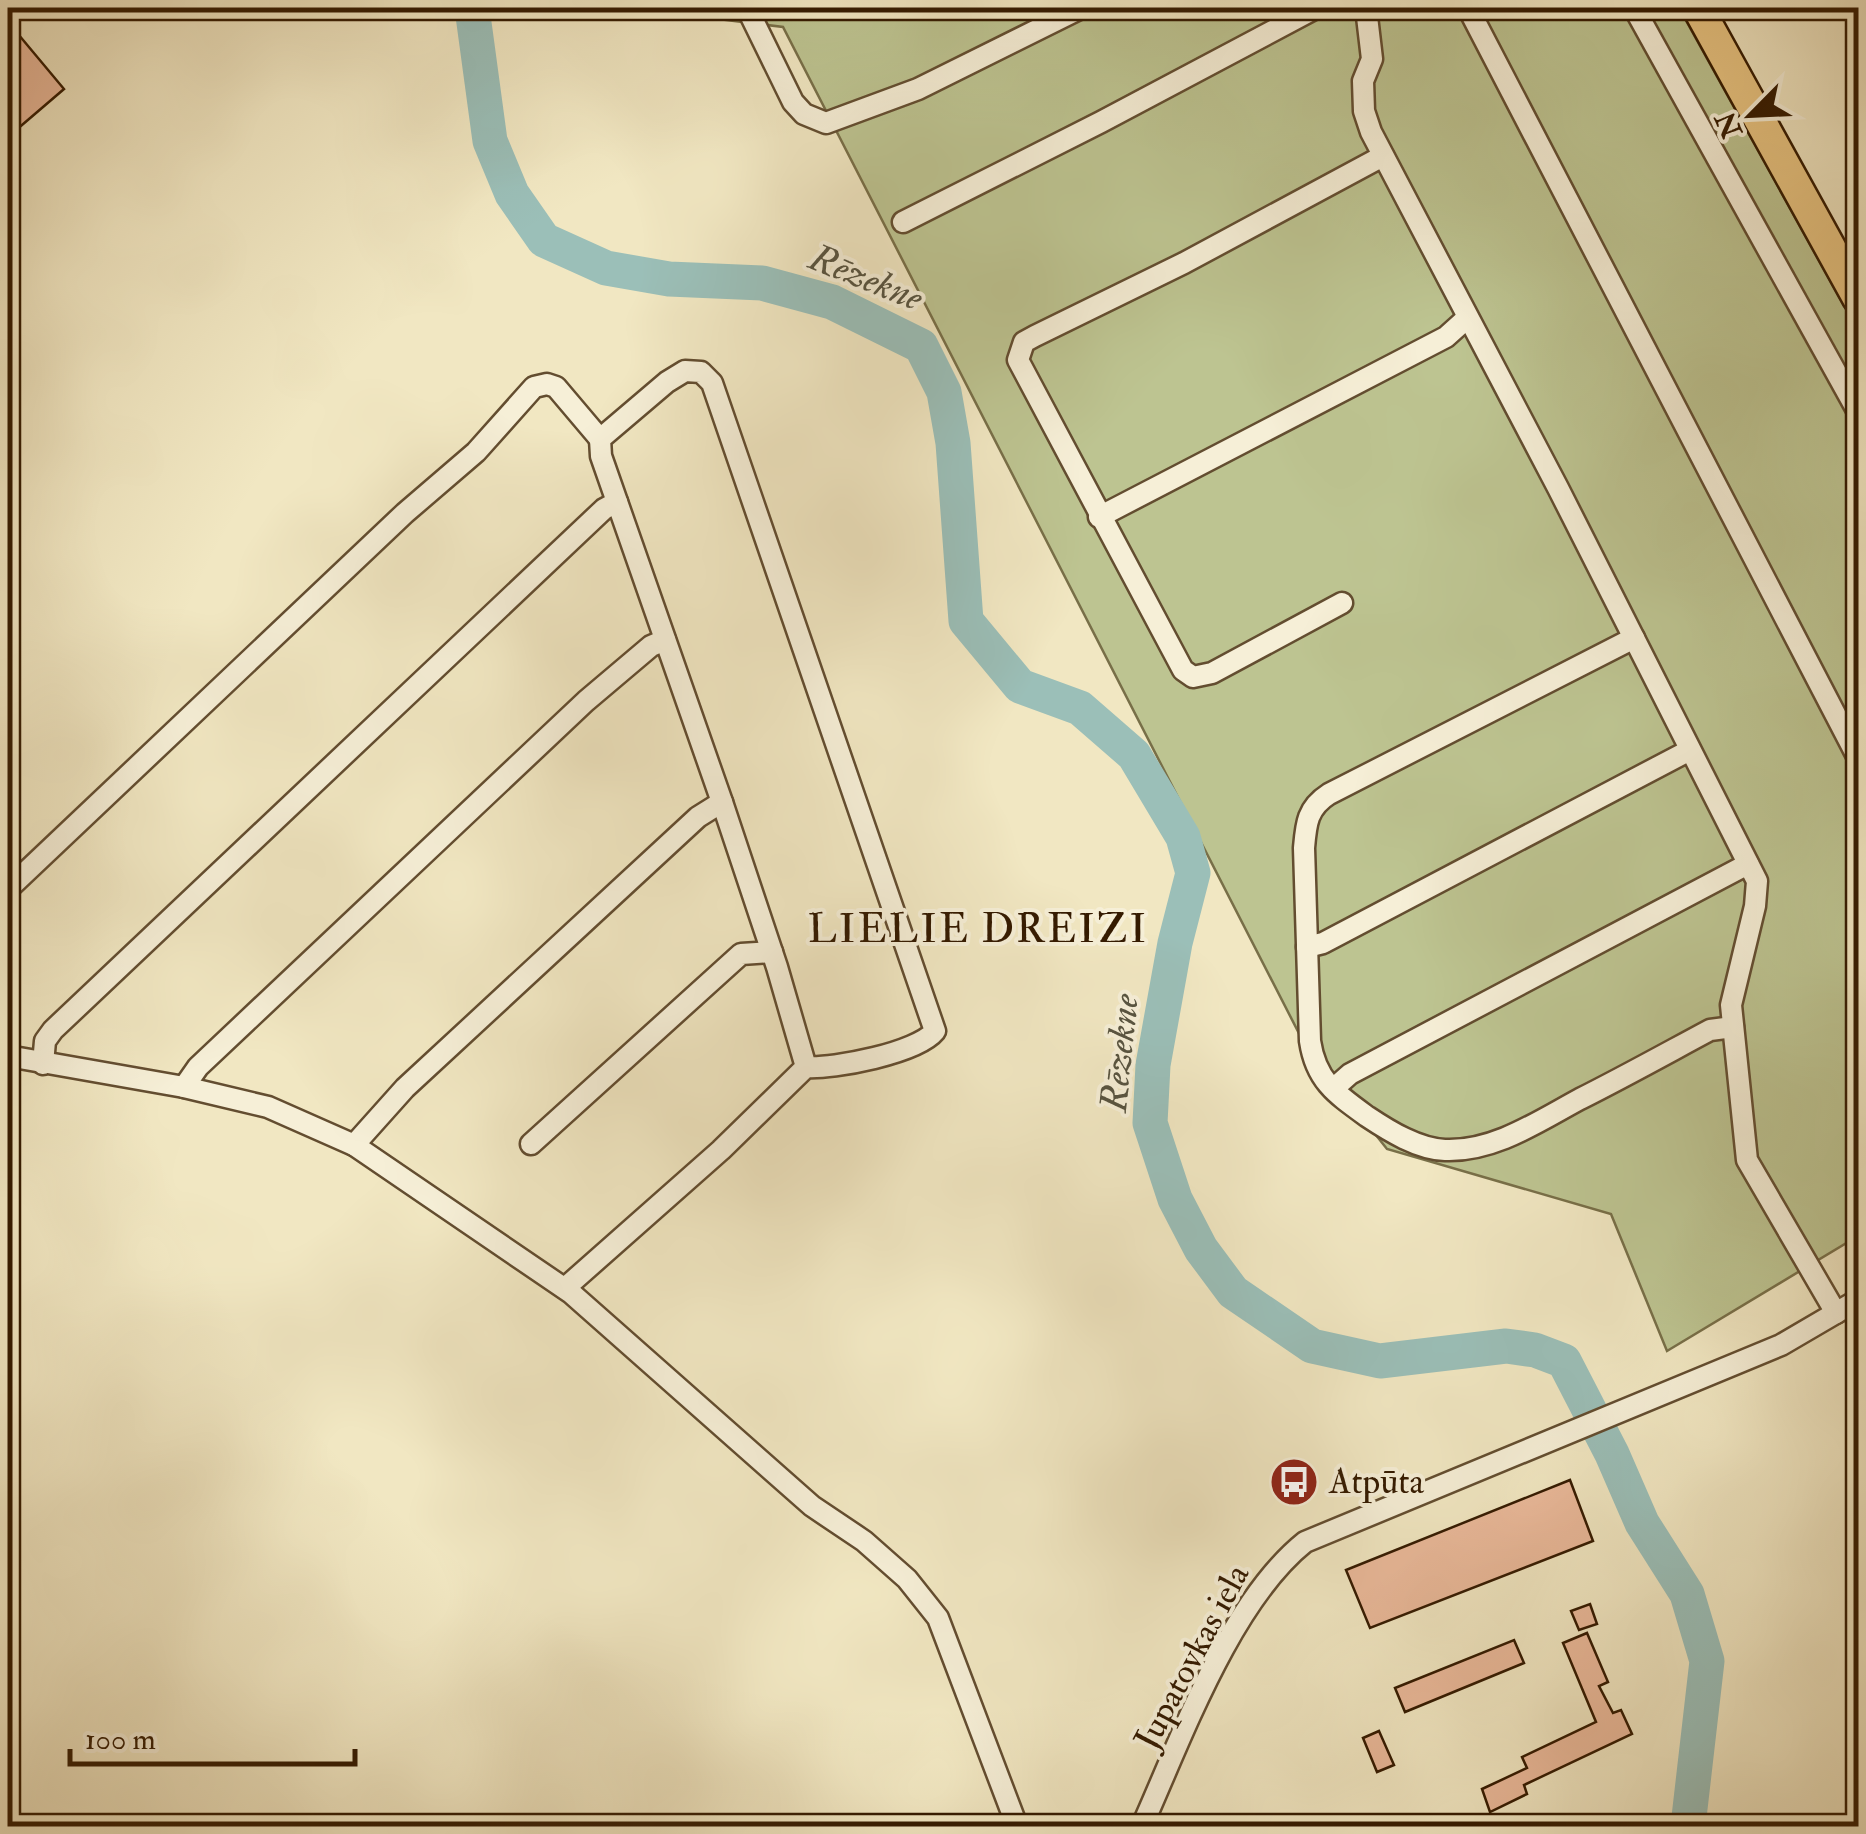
<svg xmlns="http://www.w3.org/2000/svg" width="1866" height="1834" font-family="'IM FELL Double Pica',serif">
<style>
.green{fill:#bdc491;stroke:#786f48;stroke-width:2.5}
.lines{fill:none;stroke-linecap:round;stroke-linejoin:round}
.river{stroke:#9bbfb8;stroke-width:35}
.building{fill:#eab99a;stroke:#341a00;stroke-width:2.5}
.minor-casing{stroke:#634d30;stroke-width:25}
.primary-casing{stroke:#341a00;stroke-width:35}
.minor{stroke:#f6efd7;stroke-width:20}
.primary{stroke:#e8c481;stroke-width:30}
.labels{text-anchor:middle;dominant-baseline:central;stroke-width:8;stroke-linejoin:round;paint-order:stroke}
.poi-label{font-size:35px;fill:#341a00;stroke:#f6efd7;text-anchor:start}
.street-label{font-size:35px;fill:#341a00;stroke:#f6efd7}
.water-label{font-size:38px;font-style:italic;fill:#585440;stroke:#f6efd7}
.quarter-label{font-size:40px;letter-spacing:2.5px;fill:#341a00;stroke:#f6efd7}
</style>
<rect width="100%" height="100%" fill="#f1e7c2"/>
<filter id="stains"><feTurbulence type="fractalNoise" baseFrequency=".002" numOctaves="4"/><feColorMatrix values="0 0 0 0 .2 0 0 0 0 .09 0 0 0 0 .02 0 0 0 .5 -.17"/></filter>
<radialGradient id="worn" r=".72"><stop offset=".6" stop-color="#630" stop-opacity="0"/><stop offset="1" stop-color="#630" stop-opacity=".3"/></radialGradient>
<path class="green" d="M684,8H1679L1858,331V1236L1667,1351L1611,1214L1387,1149L1306,1047L783,27L687,15Z"/>
<g class="lines">
<path class="river" d="M472,8L490,141L512,194L544,240L606,268L669,279L762,283L832,302L921,346L944,392L953,443L966,621L1020,686L1080,708L1134,755L1183,837L1193,873L1175,943L1153,1065L1150,1123L1175,1199L1201,1249L1233,1292L1312,1346L1380,1361L1506,1346L1535,1350L1564,1361L1612,1454L1642,1523L1687,1594L1707,1661L1688,1826"/>
</g>
<g class="building">
<path d="M8,22L64,89L8,137Z"/>
<path d="M1570,1480L1593,1541L1370,1628L1346,1570Z"/>
<path d="M1590,1604L1597,1624L1579,1630L1571,1611Z"/>
<path d="M1587,1633L1608,1682L1599,1686L1613,1713L1621,1710L1632,1734L1524,1785L1527,1794L1490,1812L1482,1789L1527,1768L1522,1757L1596,1722L1563,1643Z"/>
<path d="M1514,1640L1524,1663L1405,1712L1395,1688Z"/>
<path d="M1379,1731L1394,1765L1377,1772L1363,1738Z"/>
</g>
<g class="lines">
<g class="minor-casing">
<g id="minor">
<path d="M747,8L793,102L804,114L826,123L918,89L1081,8"/>
<path d="M1366,8L1372,59L1363,81L1364,111L1371,132L1558,488L1757,881L1755,906L1731,1005L1747,1160L1836,1313"/>
<path d="M1468,8L1858,758"/>
<path d="M1634,8L1858,412"/>
<path d="M903,222L1101,122L1316,8"/>
<path d="M1099,517L1446,337L1466,319"/>
<path d="M1342,603L1212,673L1193,677L1183,670L1018,360L1024,342L1035,336L1184,263L1383,156"/>
<path d="M1634,638L1329,794C1307,808 1306,824 1304,848L1310,1041C1316,1081 1336,1094 1368,1117C1389,1131 1418,1149 1445,1150C1494,1152 1539,1121 1580,1099C1624,1077 1667,1053 1710,1030L1733,1027"/>
<path d="M8,889L405,513L476,452L534,387L547,384L556,387L600,439"/>
<path d="M1307,947L1323,943L1690,750"/>
<path d="M8,1056L184,1087L268,1107L354,1145L571,1293L812,1506L864,1541L907,1579L938,1618L1017,1826"/>
<path d="M43,1064L45,1041L53,1030L604,509L617,502"/>
<path d="M184,1087L198,1067L586,701L651,646L665,640"/>
<path d="M1333,1089L1350,1074L1748,864"/>
<path d="M531,1144L741,954L772,952"/>
<path d="M354,1145L405,1088L698,817L722,802"/>
<path d="M565,1288L721,1150L806,1067L777,967L722,802L601,456L600,439L667,382L685,371L701,372L712,383L935,1031C917,1053 834,1069 806,1067"/>
<path d="M1142,1826C1181,1739 1230,1602 1305,1542L1781,1345L1858,1300"/>
</g>
</g>
<g class="primary-casing">
<path id="primary" d="M1698,8L1858,298"/>
</g>
<use href="#minor" class="minor"/>
<use href="#primary" class="primary"/>
</g>
<defs>
<g id="bus-disc" transform="scale(2.5)"><circle r="9.5" fill="#8f2418" stroke="#f6efd7"/><path d="M-5-6H5V4H4V6H2V4H-2V6H-4V4H-5ZM-3.5-4V0h7V-4ZM-3.5 1.2v1.5H-2V1.2ZM2 1.2v1.5H3.5V1.2Z" fill="#fff"/></g>
</defs>
<g fill-rule="evenodd">
<use href="#bus-disc" x="1294" y="1482"/>
</g>
<g class="labels">
<g class="poi-label">
<text x="1329" y="1482">Atpūta</text>
</g>
<g class="street-label">
<text transform="translate(1192 1657) rotate(-62)">Jupatovkas iela</text>
</g>
<g class="water-label">
<text transform="translate(866 278) rotate(22)">Rēzekne</text>
<text transform="translate(1120 1053) rotate(-84)">Rēzekne</text>
</g>
<g class="quarter-label">
<text x="978" y="929">LIELIE DREIZI</text>
</g>
</g>
<rect width="1866" height="1834" fill="none" stroke="#f1e7c2" stroke-width="40"/>
<rect x="10" y="10" width="1846" height="1814" fill="none" stroke="#341a00" stroke-width="5"/>
<rect x="20" y="20" width="1826" height="1794" fill="none" stroke="#341a00" stroke-width="2.5"/>
<g transform="translate(1751 115) rotate(246)" stroke="#f6efd7" stroke-width="8" paint-order="stroke">
<path d="M0-8L18 38L0 25L-18 38Z" fill="#341a00"/>
<text y="-15" font-size="28" font-weight="bold" text-anchor="middle" fill="#341a00">N</text>
</g>
<path d="M70 1749v15h285v-15" fill="none" stroke="#341a00" stroke-width="5"/>
<text x="85" y="1749" font-size="30" fill="#341a00" stroke="#f6efd7" stroke-width="8" paint-order="stroke">100 m</text>
<rect width="100%" height="100%" filter="url(#stains)"/>
<rect width="100%" height="100%" fill="url(#worn)"/>
</svg>
